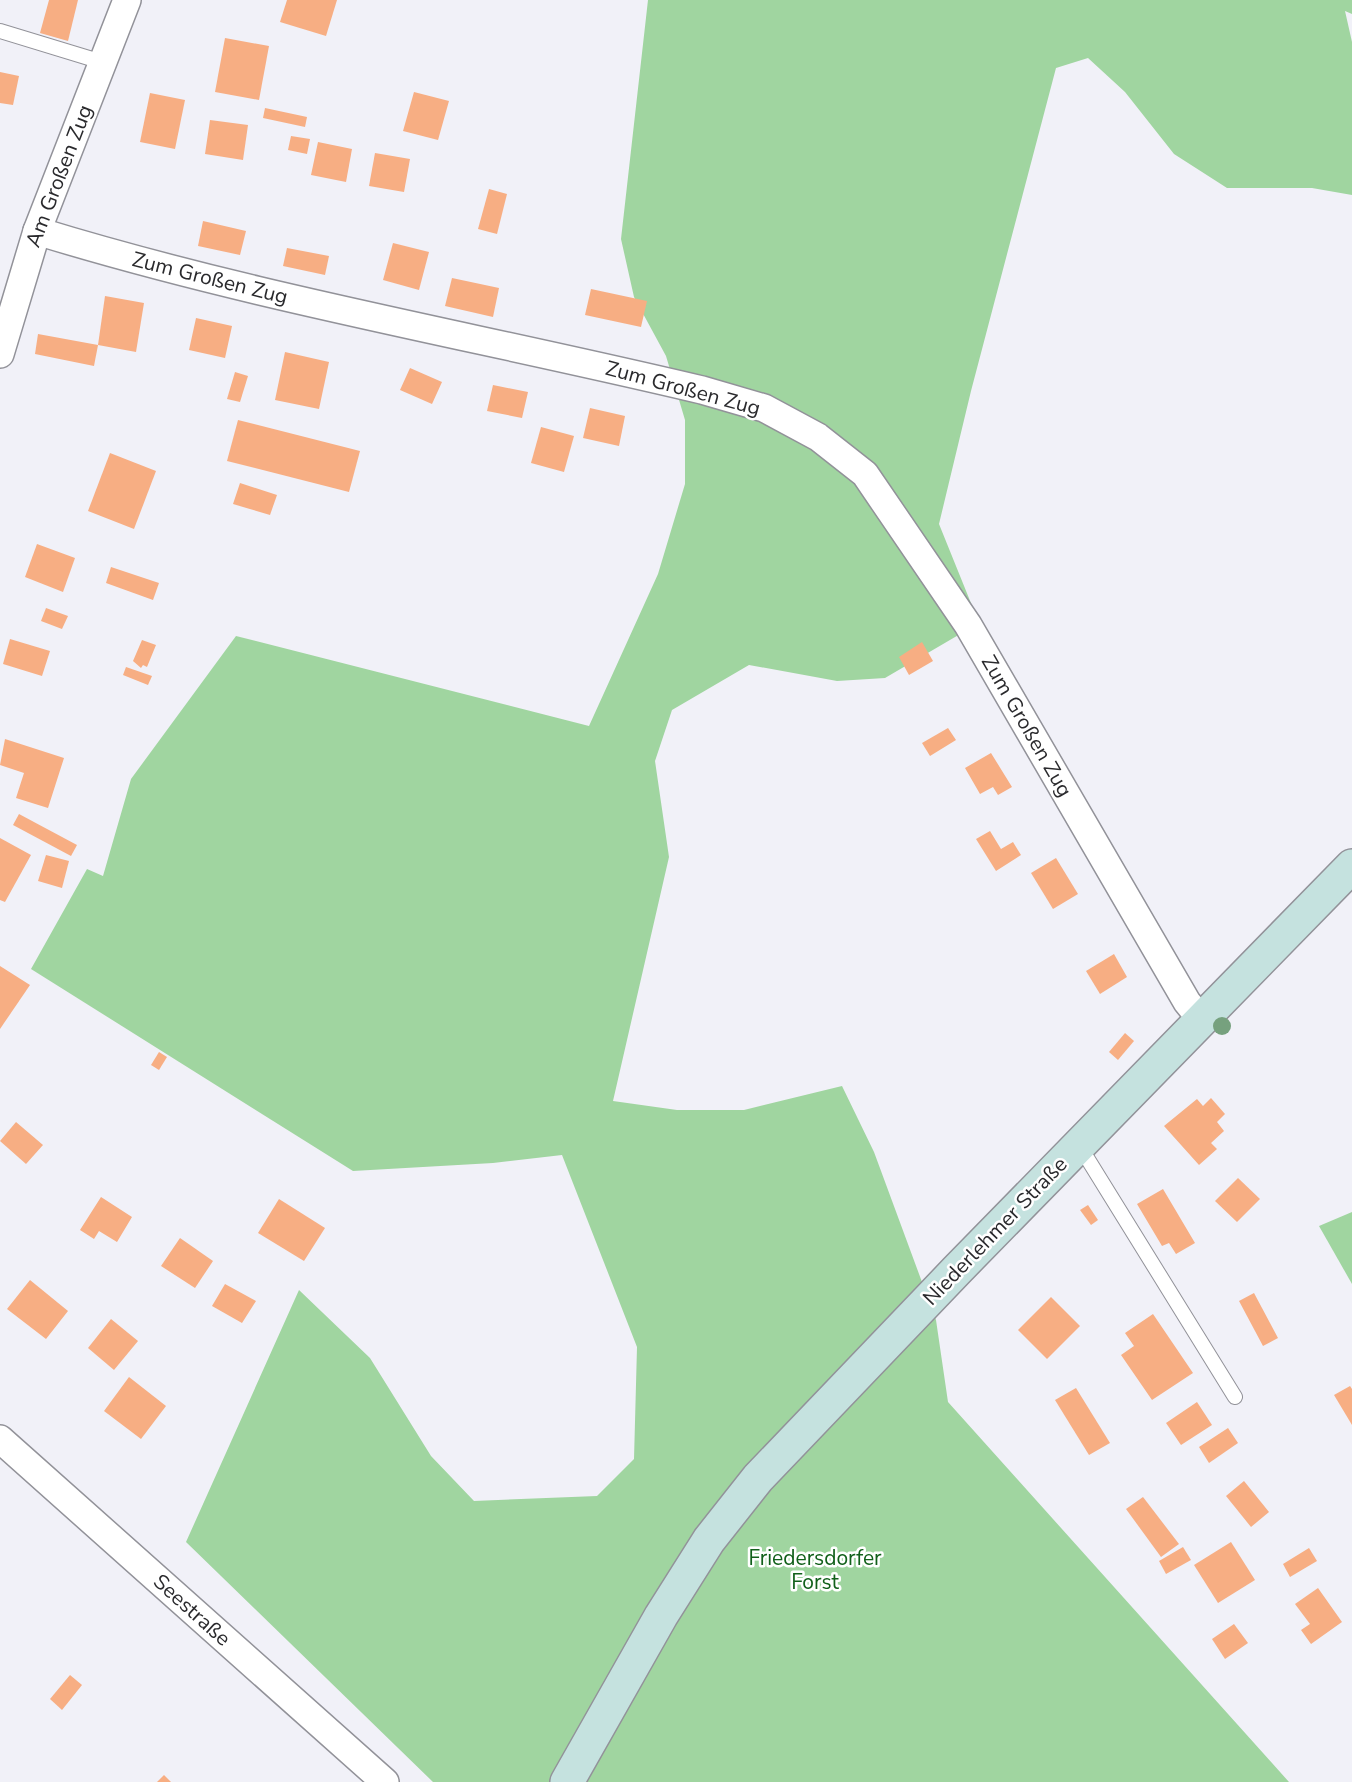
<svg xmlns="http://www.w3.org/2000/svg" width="1352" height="1782" font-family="'Nunito Sans',sans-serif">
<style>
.green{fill:#a0d5a0}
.building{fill:#f7ae83}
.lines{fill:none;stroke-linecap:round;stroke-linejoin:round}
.lane-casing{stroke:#929299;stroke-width:16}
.street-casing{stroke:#929299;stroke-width:30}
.secondary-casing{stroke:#929299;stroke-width:36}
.lane{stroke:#fff;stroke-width:14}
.street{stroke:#fff;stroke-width:27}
.secondary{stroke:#c5e2df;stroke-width:33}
.tree{fill:#76a17e}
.labels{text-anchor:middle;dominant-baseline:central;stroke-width:5;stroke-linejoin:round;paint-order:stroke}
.street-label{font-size:21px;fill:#2a2a2d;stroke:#fff}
.park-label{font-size:21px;fill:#11601a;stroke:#fff}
</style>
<rect width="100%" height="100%" fill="#f1f1f8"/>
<g class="green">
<path d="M648,0H1352V14L1345,11L1352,42V195L1312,188H1227L1174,154L1125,92L1088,58L1056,68L971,391L939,524L979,623L885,678L837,681L749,665L672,710L655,761L669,857L613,1101L677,1110H744L842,1086L874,1152L936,1320L948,1402L1289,1782H433L186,1542L299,1290L370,1358L431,1456L474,1501L597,1496L634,1459L637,1347L562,1155L493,1163L353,1171L31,969L87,869L103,876L131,779L236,636L589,726L658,574L685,484V420L666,356L634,297L621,239Z"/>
<path d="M1352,1212V1284L1319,1226Z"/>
</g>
<g class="building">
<path d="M49,0H78L68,41L40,33Z"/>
<path d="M287,0H337L326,36L280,22Z"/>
<path d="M225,38L269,46L259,100L215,92Z"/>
<path d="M0,72L19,76L13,105L0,103Z"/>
<path d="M414,92L449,101L438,140L403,131Z"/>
<path d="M150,93L185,100L175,149L140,142Z"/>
<path d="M265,108L307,117L305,127L263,118Z"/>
<path d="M210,120L248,125L243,160L205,154Z"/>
<path d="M291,136L310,139L307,154L288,150Z"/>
<path d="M318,142L352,149L346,182L311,175Z"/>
<path d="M375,153L410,159L404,192L369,186Z"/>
<path d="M489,189L507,194L497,234L478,229Z"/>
<path d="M203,221L246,231L240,255L198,246Z"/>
<path d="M393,243L429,252L419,290L383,280Z"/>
<path d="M287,248L329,256L325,275L283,266Z"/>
<path d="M452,278L499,288L493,317L445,306Z"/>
<path d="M591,289L647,301L641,327L585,315Z"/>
<path d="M105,296L144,303L136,352L98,345Z"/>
<path d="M196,318L232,326L225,358L189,350Z"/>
<path d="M38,334L98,345L94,366L35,354Z"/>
<path d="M285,352L329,362L319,409L275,400Z"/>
<path d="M410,368L442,382L432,404L400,390Z"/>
<path d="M235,372L248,376L240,402L227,399Z"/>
<path d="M493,385L528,392L522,418L487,411Z"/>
<path d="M590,408L625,416L619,446L583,438Z"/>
<path d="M238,420L360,451L349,492L227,461Z"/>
<path d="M541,427L574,436L564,472L531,463Z"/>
<path d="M110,453L156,471L134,529L88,511Z"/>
<path d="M240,483L277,495L270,515L233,504Z"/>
<path d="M37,544L75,558L63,592L25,577Z"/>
<path d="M111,567L159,583L153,600L106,583Z"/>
<path d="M46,608L68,616L62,629L41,621Z"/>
<path d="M10,639L50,651L42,676L3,664Z"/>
<path d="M142,640L156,645L147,667L143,665L141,668L133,661Z"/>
<path d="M922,642L933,661L909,675L899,657Z"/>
<path d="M126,667L152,676L148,685L123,675Z"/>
<path d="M948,728L956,740L930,756L922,743Z"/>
<path d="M5,739L64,758L48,808L16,798L24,773L0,765Z"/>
<path d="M991,753L1012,787L998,795L993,787L980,794L965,768Z"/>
<path d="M19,814L77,845L71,856L13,825Z"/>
<path d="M990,831L1001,849L1013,842L1021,855L996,871L976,839Z"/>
<path d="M0,838L31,855L5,902L0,900Z"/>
<path d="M46,855L69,861L62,888L38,881Z"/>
<path d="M1056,858L1078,894L1053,909L1031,873Z"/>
<path d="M1114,954L1127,977L1100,994L1086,971Z"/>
<path d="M0,966L30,985L0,1029Z"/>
<path d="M1125,1033L1134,1041L1118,1060L1109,1052Z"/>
<path d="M159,1052L167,1057L159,1070L151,1065Z"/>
<path d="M1211,1098L1225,1114L1217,1122L1224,1131L1211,1143L1217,1149L1199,1165L1164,1126L1197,1099L1203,1106Z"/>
<path d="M16,1122L43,1145L26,1164L0,1141Z"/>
<path d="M1238,1178L1260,1199L1237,1222L1215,1201Z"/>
<path d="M1163,1189L1195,1243L1176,1254L1169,1243L1162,1246L1137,1204Z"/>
<path d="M101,1197L132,1217L117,1242L99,1231L94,1239L80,1230Z"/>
<path d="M279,1199L325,1228L304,1261L258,1233Z"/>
<path d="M1088,1205L1098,1220L1091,1225L1080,1210Z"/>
<path d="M180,1238L213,1261L195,1288L161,1266Z"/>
<path d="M30,1280L68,1311L46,1339L7,1309Z"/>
<path d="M225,1284L256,1301L242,1323L212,1306Z"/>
<path d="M1254,1293L1278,1338L1263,1346L1239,1301Z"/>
<path d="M1051,1297L1080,1326L1047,1359L1018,1330Z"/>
<path d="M1153,1314L1193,1373L1152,1400L1121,1355L1134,1346L1125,1333Z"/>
<path d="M111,1319L138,1341L114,1370L88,1348Z"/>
<path d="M129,1377L166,1406L141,1439L104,1411Z"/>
<path d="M1350,1386L1352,1389V1425L1334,1395Z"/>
<path d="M1076,1388L1110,1443L1089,1455L1055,1400Z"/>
<path d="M1197,1402L1212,1425L1181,1445L1166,1423Z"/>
<path d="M1228,1428L1238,1443L1209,1463L1199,1447Z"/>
<path d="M1244,1481L1269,1512L1251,1527L1226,1496Z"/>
<path d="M1143,1497L1179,1544L1161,1557L1126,1509Z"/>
<path d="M1231,1542L1255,1580L1218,1603L1194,1565Z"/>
<path d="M1183,1547L1191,1560L1166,1574L1159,1561Z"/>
<path d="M1309,1548L1317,1561L1290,1577L1283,1564Z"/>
<path d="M1318,1588L1342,1622L1311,1644L1301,1630L1310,1624L1295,1604Z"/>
<path d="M1234,1624L1248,1643L1225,1659L1212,1639Z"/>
<path d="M70,1675L82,1685L62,1710L50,1699Z"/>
<path d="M164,1775L171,1782H157Z"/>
</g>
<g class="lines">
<g class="lane-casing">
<g id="lane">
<path d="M0,31L102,62"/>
<path d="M1079,1145L1235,1397"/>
</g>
</g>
<g class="street-casing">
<g id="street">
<path d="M37,231C255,298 480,337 702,390L764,408L818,437L865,474L968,625L1187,1002L1201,1019"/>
<path d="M0,354L37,231L127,0"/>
<path d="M0,1439L385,1782"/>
</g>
</g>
<g class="secondary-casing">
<path id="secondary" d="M567,1782L661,1616L709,1540L758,1478L956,1271L1352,866"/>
</g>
<use href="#lane" class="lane"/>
<use href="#street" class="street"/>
<use href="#secondary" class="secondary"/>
</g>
<circle class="tree" cx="1222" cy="1026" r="9"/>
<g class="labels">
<g class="street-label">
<text transform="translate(59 176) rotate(-69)">Am Großen Zug</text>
<text transform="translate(210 278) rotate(14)">Zum Großen Zug</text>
<text transform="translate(683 388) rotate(15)">Zum Großen Zug</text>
<text transform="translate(1027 726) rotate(60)">Zum Großen Zug</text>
<text transform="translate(995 1231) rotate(-46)">Niederlehmer Straße</text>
<text transform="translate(192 1610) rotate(42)">Seestraße</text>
</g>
<g class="park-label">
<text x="815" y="1558">Friedersdorfer<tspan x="815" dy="24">Forst</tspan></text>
</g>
</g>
</svg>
